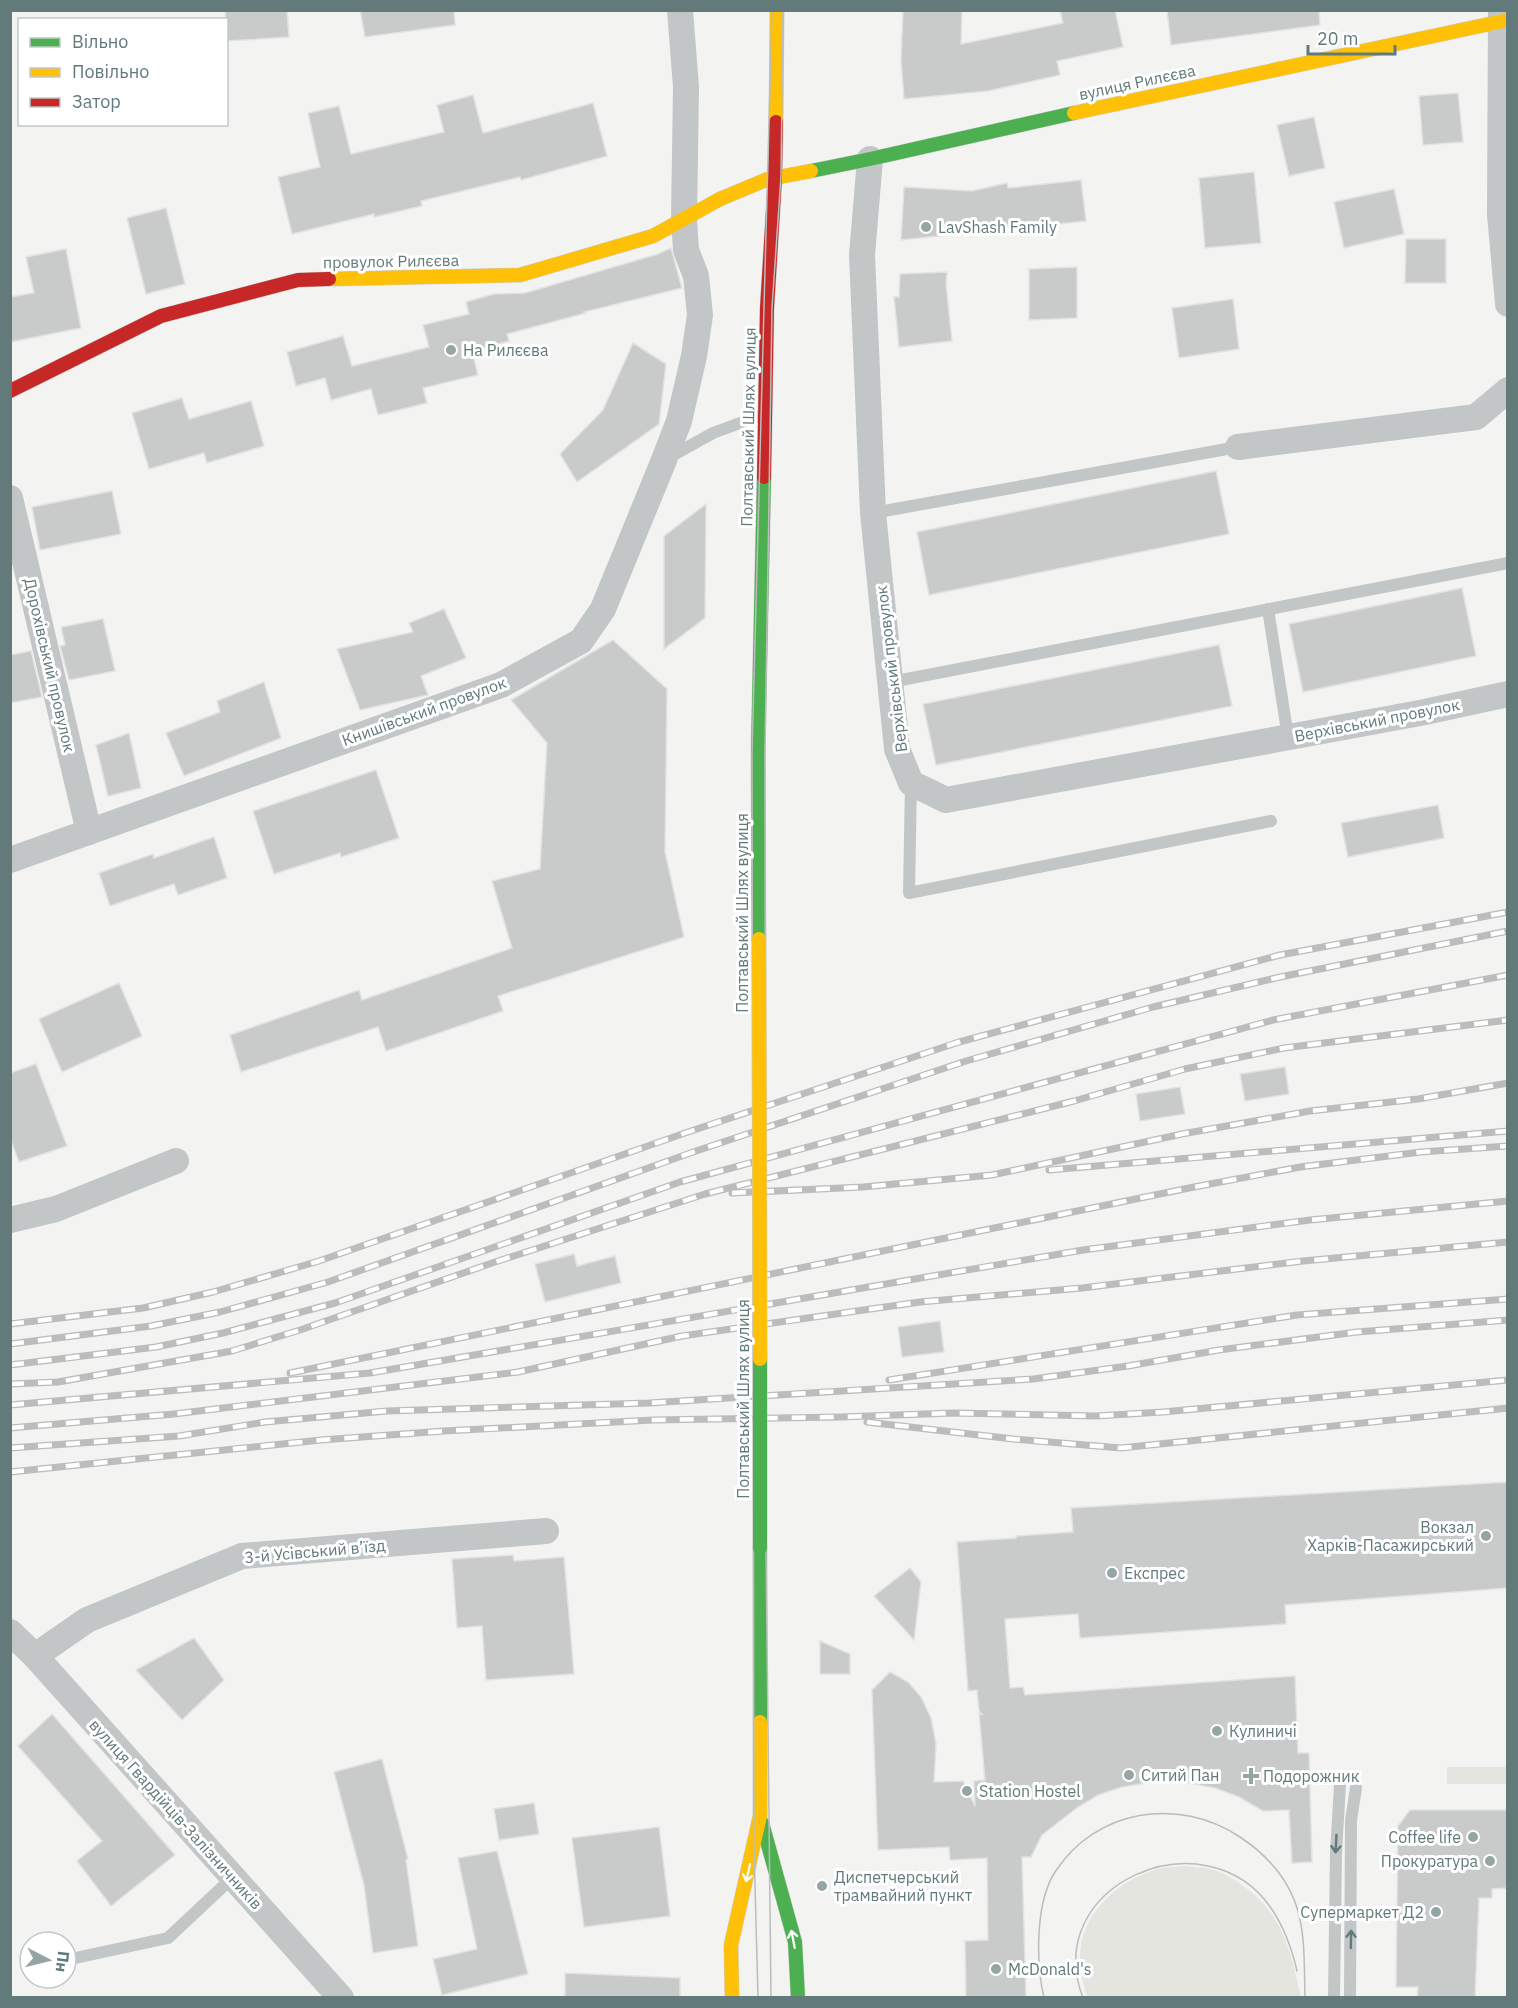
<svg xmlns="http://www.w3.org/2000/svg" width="1518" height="2008" font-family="'IBM Plex Sans',sans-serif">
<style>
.green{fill:#e4e5df}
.building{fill:#c8cbca;stroke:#e2e2e2;stroke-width:1.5}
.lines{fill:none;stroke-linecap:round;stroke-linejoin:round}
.fast-casing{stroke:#cdcfcf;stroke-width:15}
.slow-casing{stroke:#cdcfcf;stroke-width:15}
.jam-casing{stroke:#cdcfcf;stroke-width:15}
.lane{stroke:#c3c6c6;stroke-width:12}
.street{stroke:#c3c6c6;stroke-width:26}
.fast{stroke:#4caf50;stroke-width:14}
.slow{stroke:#ffc107;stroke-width:14}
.jam{stroke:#c62828;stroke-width:14}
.tram{stroke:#babdbc;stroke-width:1.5}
.rail-casing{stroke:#babdbc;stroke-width:7}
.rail{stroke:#fff;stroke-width:4.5;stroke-dasharray:14;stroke-linecap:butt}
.fast-bridge-casing{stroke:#cecfcf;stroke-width:15;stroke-linecap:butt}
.slow-bridge-casing{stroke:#cecfcf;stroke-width:15;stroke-linecap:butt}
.fast-bridge{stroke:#4caf50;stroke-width:14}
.slow-bridge{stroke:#ffc107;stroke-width:14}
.oneway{stroke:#627a7a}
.oneway2{stroke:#f6fbf6}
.poi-dot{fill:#95a4a4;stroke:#fff;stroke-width:2}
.labels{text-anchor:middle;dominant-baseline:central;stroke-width:6;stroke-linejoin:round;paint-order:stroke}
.street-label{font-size:16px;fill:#627a7a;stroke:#fff}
.poi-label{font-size:16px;fill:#627a7a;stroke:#fff;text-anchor:start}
</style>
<rect width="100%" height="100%" fill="#f3f3f2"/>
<g class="green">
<rect x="1447" y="1767" width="60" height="17"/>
<path d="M1182,1866C1191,1867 1201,1867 1210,1869C1222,1872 1233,1878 1243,1886C1283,1913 1291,1953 1301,1997H1087C1084,1985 1080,1974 1080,1961C1078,1917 1115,1882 1155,1870C1163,1867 1173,1867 1182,1866Z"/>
</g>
<g class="building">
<path d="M225,10H287L289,37L227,41Z"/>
<path d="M360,10H454L455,25L365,37Z"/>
<path d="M903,10H962L961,44L1063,23L1060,10H1115L1123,47L1057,61L1060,75L988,91L904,99L901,60Z"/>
<path d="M1167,10H1319L1320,25L1171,45Z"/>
<path d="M1458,93L1463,142L1423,145L1419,96Z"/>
<path d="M473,95L483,133L593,103L607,156L521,180L520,177L421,201L422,206L374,217V214L292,234L278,177L320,167L308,113L339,106L351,154L444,132L437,105Z"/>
<path d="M1314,117L1325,168L1289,176L1277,125Z"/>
<path d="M1254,172L1261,243L1205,248L1199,178Z"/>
<path d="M1081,180L1086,221L901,240L904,187L972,191L1007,183L1008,188Z"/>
<path d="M1394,189L1404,234L1344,248L1334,202Z"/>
<path d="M166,208L185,284L146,294L127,218Z"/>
<path d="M1406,239H1446V283H1405Z"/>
<path d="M671,248L682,288L584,312L586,313L507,334L509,341L472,351L478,375L423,388L427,403L378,415L371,389L331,400L325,378L296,386L287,352L343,336L352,366L429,347L423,325L469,314L466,302L494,294L525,293L658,254Z"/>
<path d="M66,249L81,328L10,342V297L34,293L26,257Z"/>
<path d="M1077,267V318L1029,320V269Z"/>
<path d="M947,272L946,284L952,341L899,347L894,297H899L900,274Z"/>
<path d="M1233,299L1239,349L1179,358L1172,308Z"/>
<path d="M633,343L666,364L659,424L577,482L560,454L603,410Z"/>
<path d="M182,398L189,419L251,401L264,446L207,463L204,453L149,469L132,413Z"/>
<path d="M1216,471L1229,534L929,595L917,532Z"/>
<path d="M112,491L121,534L40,550L32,507Z"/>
<path d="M706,504L705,618L664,649V536Z"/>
<path d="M1462,588L1476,656L1303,692L1289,624Z"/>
<path d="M444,609L466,658L421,676L428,695L360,710L337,649L413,632L409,623Z"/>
<path d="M103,619L115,671L69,680L60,646L65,645L61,627Z"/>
<path d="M613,640L667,689L665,852L684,937L498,996L503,1011L386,1051L378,1027L241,1072L230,1035L359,990L362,1000L512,948L492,881L540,869L547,743L511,700Z"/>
<path d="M1219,645L1232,706L936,765L923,704Z"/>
<path d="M31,651L42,697L10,703V655Z"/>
<path d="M264,682L281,738L184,776L166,733L220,712L217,701Z"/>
<path d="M129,733L141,788L108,796L96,745Z"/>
<path d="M376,770L399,838L341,857L340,853L274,874L253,811Z"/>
<path d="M1438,805L1444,838L1348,857L1341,823Z"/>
<path d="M214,837L227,878L178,895L174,884L110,906L99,873L153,854L154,858Z"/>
<path d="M119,983L142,1036L62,1072L39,1019Z"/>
<path d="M36,1064L67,1146L19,1162L10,1138V1073Z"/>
<path d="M1285,1067L1289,1094L1245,1101L1240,1074Z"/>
<path d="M1180,1087L1185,1114L1140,1121L1136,1094Z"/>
<path d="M574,1254L577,1266L615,1256L621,1283L545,1302L535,1264Z"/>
<path d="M940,1321L944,1352L902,1357L898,1327Z"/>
<path d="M1508,1482V1588L1285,1605L1286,1624L1080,1638L1078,1614L1005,1619L1010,1688L1023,1687L1025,1695L1295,1676L1298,1753H1309L1312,1862L1292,1863L1289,1810L1263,1811L1239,1797L1215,1788L1183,1782H1153L1122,1787L1098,1795L1078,1807L1042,1835L1031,1857H1022L1026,1998H966L965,1941L988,1940L987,1858L950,1860L949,1847L878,1850L872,1690L890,1672L908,1682L921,1697L931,1718L936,1743L934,1782L963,1781L975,1806L974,1781L985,1780L979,1713L983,1715L979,1711L977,1690L968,1691L957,1542L1016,1538V1536L1073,1532L1071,1508Z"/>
<path d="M513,1555L514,1561L564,1557L574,1674L486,1680L482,1626L457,1628L452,1559Z"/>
<path d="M910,1568L921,1582L914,1640L874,1596Z"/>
<path d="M194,1638L224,1680L182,1720L136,1670Z"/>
<path d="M820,1641L850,1654V1674H820Z"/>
<path d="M52,1714L175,1855L111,1906L77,1861L102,1841L18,1746Z"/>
<path d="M382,1759L408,1859L406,1860L418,1946L373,1953L364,1885L334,1772Z"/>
<path d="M534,1803L539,1834L499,1840L494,1809Z"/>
<path d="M1410,1810H1507L1508,1888L1492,1889V1898H1479L1475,1998H1417L1418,1987H1396L1398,1826Z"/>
<path d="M659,1827L670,1916L584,1927L572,1838Z"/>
<path d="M497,1851L528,1974L442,1995L433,1959L477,1949L458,1858Z"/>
<path d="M565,1973L680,1978V1998H565Z"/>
</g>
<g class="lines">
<g class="fast-casing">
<g id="fast">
<path d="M811,171L870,159L1074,113"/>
<path d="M759,939L758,752L764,477"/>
<path d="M760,1548V1722"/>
<path d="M762,1823L795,1942L798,1998"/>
</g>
</g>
<g class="slow-casing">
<g id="slow">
<path d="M1074,113L1508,20"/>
<path d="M776,122L777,10"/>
<path d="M329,279L520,275L653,236L720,199L768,179L811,171"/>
<path d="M732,1998L731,1945L760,1816V1722"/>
</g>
</g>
<g class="jam-casing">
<g id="jam">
<path d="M10,391L161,316L298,280L329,279"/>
<path d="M764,477L767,308L775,178L776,122"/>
</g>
</g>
<g class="lane">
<path d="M668,458L713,433L764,414"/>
<path d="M873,513L1238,447"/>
<path d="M1268,609L1288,737"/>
<path d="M891,682L1508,563"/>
<path d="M911,783L909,893L1271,821"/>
<path d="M66,1960L168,1938L232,1878"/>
<path d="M1334,1998L1336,1853L1340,1785"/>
<path d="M1350,1998L1351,1820L1356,1788"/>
</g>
<g class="street">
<path d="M1501,10L1500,214L1508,304"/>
<path d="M870,159L862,255L873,513L897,749L911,783L946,800L1420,713L1508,694"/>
<path d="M1238,447L1476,417L1508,390"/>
<path d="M10,498L89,832"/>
<path d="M10,860L501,685L581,641L603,609L664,460L679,421L694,356L700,315L696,276L686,250L684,219L686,87L680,10"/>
<path d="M10,1220L56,1209L176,1161"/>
<path d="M10,1632L35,1656L341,1998"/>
<path d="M35,1656L87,1620L242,1556L546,1531"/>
</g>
<use href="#fast" class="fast"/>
<use href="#slow" class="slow"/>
<use href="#jam" class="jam"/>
<g class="tram">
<path d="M758,1998L754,1847L752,753L772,10"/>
<path d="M771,1998L766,1548L765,753L772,308L781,176L783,10"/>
<path d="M1044,1998C1036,1963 1035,1903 1055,1872C1096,1809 1178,1796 1240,1837C1264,1853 1285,1875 1295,1902C1306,1931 1304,1967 1305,1998"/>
<path d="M1083,1998C1039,1884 1206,1813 1271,1908C1284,1927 1292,1949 1297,1971"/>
</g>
<g class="rail-casing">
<g id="rail">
<path d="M1049,1170L1508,1131"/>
<path d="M732,1193L863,1187L992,1175L1182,1134L1310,1111L1418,1099L1508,1083"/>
<path d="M10,1324L143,1308L213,1292L319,1261L685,1133L959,1042L1280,955L1508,912"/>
<path d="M10,1344L151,1326L220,1312L328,1282L696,1151L966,1061L1153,1007L1280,977L1508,931"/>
<path d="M10,1365L156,1347L223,1333L335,1303L680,1182L1273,1020L1508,975"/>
<path d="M290,1373L1189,1188L1300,1167L1421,1152L1508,1146"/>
<path d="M889,1380L1297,1315L1508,1299"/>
<path d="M10,1384L58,1382L232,1351L300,1330L492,1263L705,1194L1074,1101L1185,1069L1284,1048L1508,1020"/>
<path d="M10,1405L370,1373L1083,1250L1310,1220L1508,1201"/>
<path d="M867,1422L1013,1439L1121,1448L1508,1408"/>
<path d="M10,1428L174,1414L518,1372L682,1336L920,1302L1082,1288L1303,1261L1508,1242"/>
<path d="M10,1448L179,1436L265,1422L387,1411L649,1403L1033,1379L1128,1366L1219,1350L1357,1332L1508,1320"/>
<path d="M10,1472L321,1440L444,1431L653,1420L840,1417L953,1413L1096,1416L1163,1412L1508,1380"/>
</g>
</g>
<use href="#rail" class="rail"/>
<g class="fast-bridge-casing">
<path id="fast-bridge" d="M760,1359V1548"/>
</g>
<g class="slow-bridge-casing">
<path id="slow-bridge" d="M759,939L760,1359"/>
</g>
<use href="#fast-bridge" class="fast-bridge"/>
<use href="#slow-bridge" class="slow-bridge"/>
</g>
<defs><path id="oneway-shaft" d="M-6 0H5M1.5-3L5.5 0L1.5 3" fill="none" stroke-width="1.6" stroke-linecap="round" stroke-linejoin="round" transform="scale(1.5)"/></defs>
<g class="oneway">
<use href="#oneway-shaft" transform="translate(1336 1844) rotate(93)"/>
<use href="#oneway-shaft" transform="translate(1351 1939) rotate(-89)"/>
</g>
<g class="oneway2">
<use href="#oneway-shaft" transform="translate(748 1873) rotate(103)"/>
<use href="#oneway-shaft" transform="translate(793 1939) rotate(-101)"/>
</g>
<g class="poi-dot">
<circle cx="926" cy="227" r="6"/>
<circle cx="451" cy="350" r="6"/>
<circle cx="1486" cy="1536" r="6"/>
<circle cx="1112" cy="1573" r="6"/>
<circle cx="1217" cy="1731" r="6"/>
<circle cx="1129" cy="1775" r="6"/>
<path d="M1248 1767h6v6h6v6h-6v6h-6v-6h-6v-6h6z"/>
<circle cx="967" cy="1791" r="6"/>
<circle cx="1473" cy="1837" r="6"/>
<circle cx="1490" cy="1861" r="6"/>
<circle cx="822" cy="1886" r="6"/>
<circle cx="1436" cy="1912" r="6"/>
<circle cx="996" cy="1969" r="6"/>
</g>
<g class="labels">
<g class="street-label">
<text transform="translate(1137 82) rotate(-12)">вулиця Рилєєва</text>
<text transform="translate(391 261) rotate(-1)">провулок Рилєєва</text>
<text transform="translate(748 427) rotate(-89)">Полтавський Шлях вулиця</text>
<text transform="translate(50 665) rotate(77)">Дорохівський провулок</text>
<text transform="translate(891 669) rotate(-97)">Верхівський провулок</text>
<text transform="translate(424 711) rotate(-20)">Книшівський провулок</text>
<text transform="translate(1377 720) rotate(-11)">Верхівський провулок</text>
<text transform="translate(742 913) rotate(-90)">Полтавський Шлях вулиця</text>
<text transform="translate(743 1399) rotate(-90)">Полтавський Шлях вулиця</text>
<text transform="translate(315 1551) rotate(-5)">3-й Усівський в’їзд</text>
<text transform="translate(176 1814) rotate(48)">вулиця Гвардійців-Залізничників</text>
</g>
<g class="poi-label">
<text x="938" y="227">LavShash Family</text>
<text x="463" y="350">На Рилєєва</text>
<text x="1474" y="1527" text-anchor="end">Вокзал<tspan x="1474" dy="18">Харків-Пасажирський</tspan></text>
<text x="1124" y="1573">Експрес</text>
<text x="1229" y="1731">Кулиничі</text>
<text x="1141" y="1775">Ситий Пан</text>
<text x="1263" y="1776">Подорожник</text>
<text x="979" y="1791">Station Hostel</text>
<text x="1461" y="1837" text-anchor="end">Coffee life</text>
<text x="1478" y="1861" text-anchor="end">Прокуратура</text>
<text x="834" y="1877">Диспетчерський<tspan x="834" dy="18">трамвайний пункт</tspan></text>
<text x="1424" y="1912" text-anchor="end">Супермаркет Д2</text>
<text x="1008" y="1969">McDonald's</text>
</g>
</g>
<rect width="1518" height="2008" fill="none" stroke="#627a7a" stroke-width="24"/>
<rect x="18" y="18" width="210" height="108" fill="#ffffff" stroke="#c0caca" stroke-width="1.5"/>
<rect x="30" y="38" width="30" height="9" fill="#4caf50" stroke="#c0caca" stroke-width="1.5"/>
<text x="72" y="48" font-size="18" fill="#627a7a">Вільно</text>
<rect x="30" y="68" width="30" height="9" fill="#ffc107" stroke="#c0caca" stroke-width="1.5"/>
<text x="72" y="78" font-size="18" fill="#627a7a">Повільно</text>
<rect x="30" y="98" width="30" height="9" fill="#c62828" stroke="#c0caca" stroke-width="1.5"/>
<text x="72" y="108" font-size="18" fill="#627a7a">Затор</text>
<g transform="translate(48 1960) rotate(97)"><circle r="28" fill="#ffffff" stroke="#c0caca" stroke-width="1.5"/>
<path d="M0-4.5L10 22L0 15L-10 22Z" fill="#95a4a4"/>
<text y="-9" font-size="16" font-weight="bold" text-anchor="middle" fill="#627a7a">Пн</text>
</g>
<path d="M1308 45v9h87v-9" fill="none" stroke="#627a7a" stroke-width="3"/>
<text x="1317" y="45" font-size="18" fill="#627a7a" stroke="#ffffff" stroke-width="4.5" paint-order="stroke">20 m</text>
</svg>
